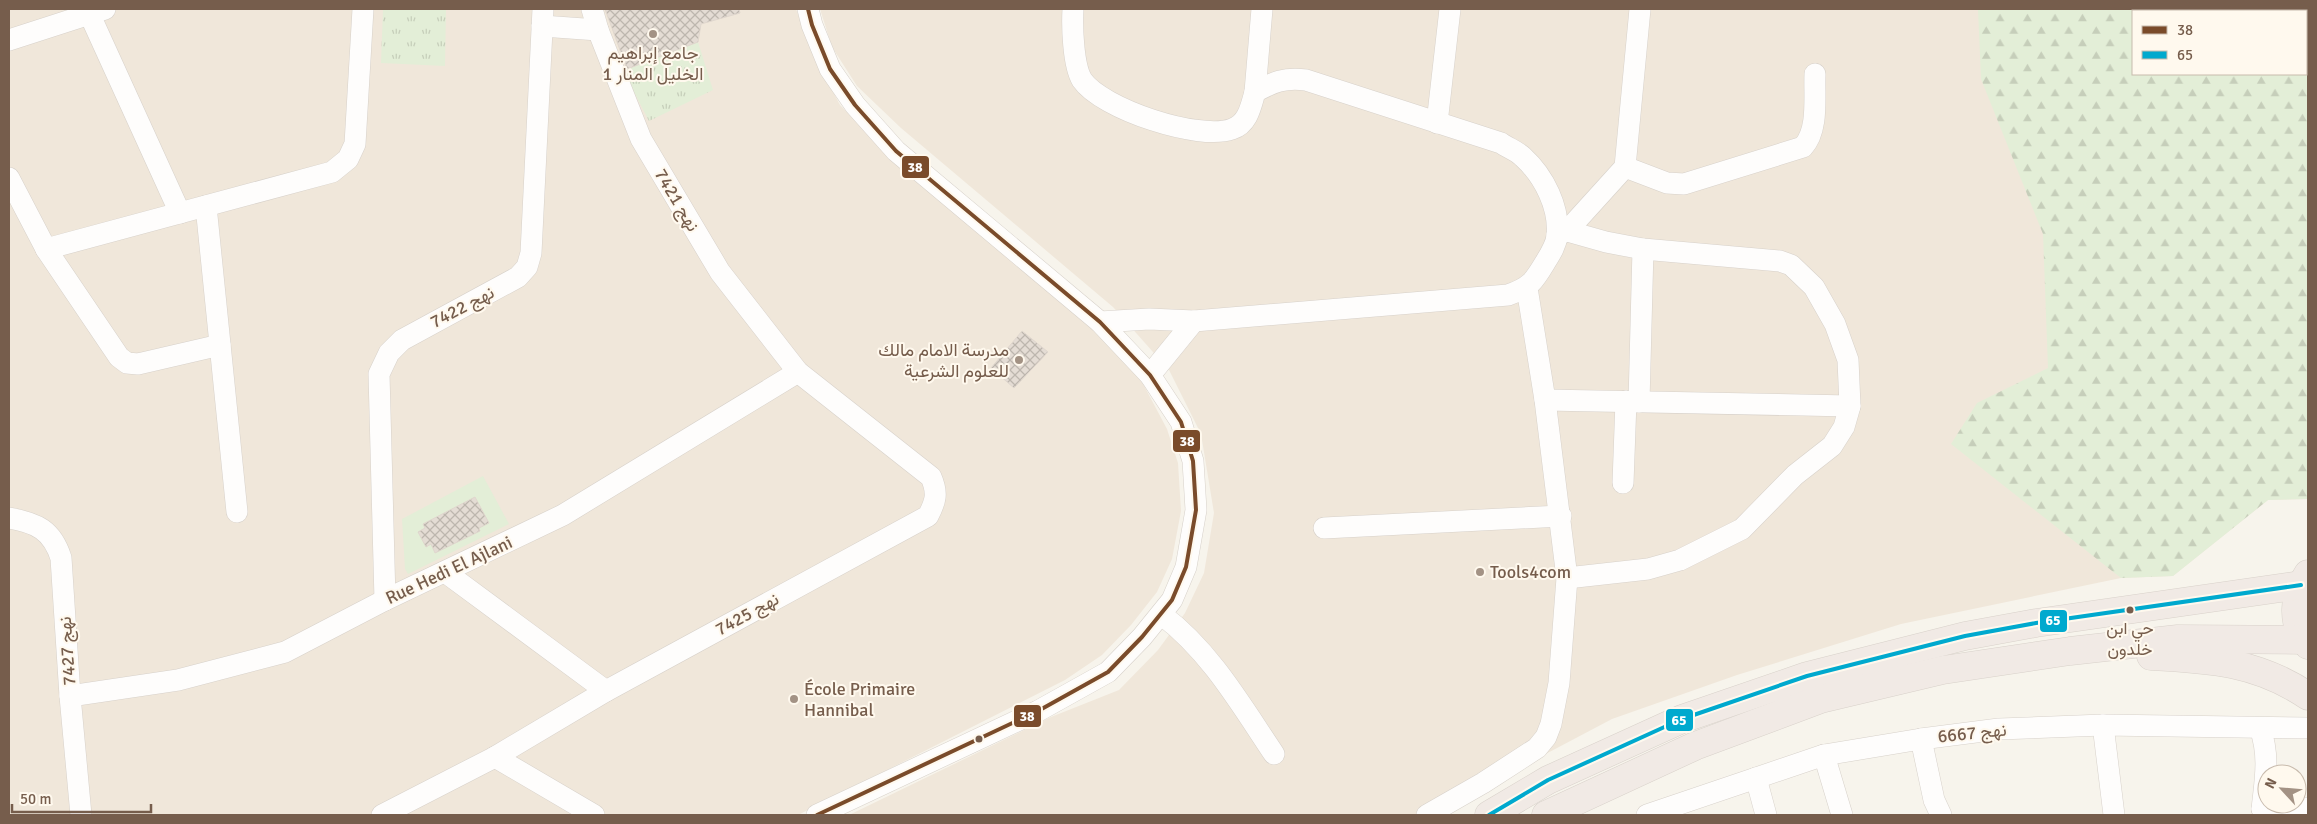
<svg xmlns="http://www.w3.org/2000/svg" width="2317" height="824" font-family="Signika,Vazirmatn,sans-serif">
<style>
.residential{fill:#f0e7da;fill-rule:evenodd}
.education{fill:#f4ebf3}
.grass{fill:url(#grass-tufts)}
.forest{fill:url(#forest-firs)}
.garden{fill:#e3eed7}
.building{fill:url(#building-cross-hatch);stroke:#e0d7ce}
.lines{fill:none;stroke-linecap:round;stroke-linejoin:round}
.minor-casing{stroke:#d7d1ca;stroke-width:22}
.highway-casing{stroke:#d8d1ca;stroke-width:29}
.minor{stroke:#fefdfc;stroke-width:21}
.highway{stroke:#f1eae5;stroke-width:28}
.bus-1-casing{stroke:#fff9ee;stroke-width:8}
.bus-2-casing{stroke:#fff9ee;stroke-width:8}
.bus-1{stroke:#7a4b2a;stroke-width:4}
.bus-2{stroke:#00a9ce;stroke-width:4}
.poi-dot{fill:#a39284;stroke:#fff9ee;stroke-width:2}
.bus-dot{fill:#765d4c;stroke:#fff9ee;stroke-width:2}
.labels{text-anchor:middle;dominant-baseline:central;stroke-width:4;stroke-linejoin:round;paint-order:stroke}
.bus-label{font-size:17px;fill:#765d4c;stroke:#fff9ee}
.poi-label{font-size:18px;fill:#765d4c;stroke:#fff9ee;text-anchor:start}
.street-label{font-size:18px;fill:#765d4c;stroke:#fff9ee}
.line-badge{stroke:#fff9ee;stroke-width:2}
.badge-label{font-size:14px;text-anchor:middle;font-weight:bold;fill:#fff}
</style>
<defs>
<pattern id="grass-tufts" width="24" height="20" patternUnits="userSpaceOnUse" patternTransform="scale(1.25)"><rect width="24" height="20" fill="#e3eed7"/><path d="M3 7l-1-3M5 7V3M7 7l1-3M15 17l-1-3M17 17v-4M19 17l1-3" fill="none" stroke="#c6ceba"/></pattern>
<pattern id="forest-firs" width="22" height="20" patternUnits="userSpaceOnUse" patternTransform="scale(1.25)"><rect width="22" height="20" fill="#e3eed7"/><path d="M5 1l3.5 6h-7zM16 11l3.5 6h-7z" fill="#c6ceba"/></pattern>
<pattern id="building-cross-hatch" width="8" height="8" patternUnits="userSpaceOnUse" patternTransform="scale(1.25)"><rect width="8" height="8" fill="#e4dcd4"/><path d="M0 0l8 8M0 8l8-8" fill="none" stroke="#bdb6ae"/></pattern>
</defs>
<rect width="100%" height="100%" fill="#f7f4ec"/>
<g class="residential">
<path d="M9,9H796L813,54L840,105L881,147L1095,332L1141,380L1167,429L1178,463L1181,511L1172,559L1157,592L1131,625L1102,655L1065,680L798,815H9Z"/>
<path d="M820,9H2308V499L2268,500L2173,576L2121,578L1901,624L1737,675L1612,719L1540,757L1445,815H849L1051,717L1119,690L1158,650L1185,613L1204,573L1214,513L1201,434L1169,370L1113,307L901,128L857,86L832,47ZM2133,11H2306V74H2133Z"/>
</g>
<path class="education" d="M2267,9H2308V28L2306,27V11H2272Z"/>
<g class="grass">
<path d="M383,9H446L445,66L381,63Z"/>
<path d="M698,42L713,90L649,121L623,71Z"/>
</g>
<path class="forest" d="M1978,9H2264L2270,11H2133V74H2306V27L2308,28V499L2268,500L2173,576L2121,578L1951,444L1977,403L2048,368L2043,234L1981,79Z"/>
<path class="garden" d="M483,476L509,524L408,574L405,569L402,519Z"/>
<g class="building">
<path d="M605,9H739L740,13L701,24L698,42L627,69Z"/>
<path d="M1022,331L1048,352L1014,388L991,368Z"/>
<path d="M475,497L489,523L479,528L480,531L435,553L431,544L426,547L418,532L425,528L423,524Z"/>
</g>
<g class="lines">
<g class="minor-casing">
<g id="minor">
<path d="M808,9L812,25L830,69L855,105L896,151L1100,322L1150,375L1181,422L1193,461L1196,510L1186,567L1172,600L1142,637L1108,672L1038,711L817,815"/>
<path d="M1073,9C1072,26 1073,65 1082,80C1102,109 1199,141 1232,129C1248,124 1251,106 1255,92C1273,82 1285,77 1306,80L1501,143C1508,148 1517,151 1523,157C1544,176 1560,208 1557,236C1556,245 1551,253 1546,261C1534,281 1531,287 1508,295L1194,321L1149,319L1100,322"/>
<path d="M89,13L180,213"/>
<path d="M542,26L598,30"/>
<path d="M9,40L105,9"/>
<path d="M1255,92L1262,9"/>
<path d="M1437,123L1450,9"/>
<path d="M1625,167L1667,183L1684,184L1803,147C1819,130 1814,96 1815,74"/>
<path d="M9,178L46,249L119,357L127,363L138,364L220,345"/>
<path d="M206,206L237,512"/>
<path d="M1557,235L1567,231L1625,167L1640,9"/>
<path d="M46,249L332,172L348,159L355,144L363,9"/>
<path d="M1150,375L1194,321"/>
<path d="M1545,400L1850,406"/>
<path d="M1639,402L1643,249"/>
<path d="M1623,483L1626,401"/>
<path d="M9,518C37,523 52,530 61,558L70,696L81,815"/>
<path d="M1324,528L1561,516"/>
<path d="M445,572L606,691"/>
<path d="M1567,578L1648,569L1680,560L1742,529L1795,475L1832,446L1844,427L1850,406L1848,360L1835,324L1814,287L1791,265L1780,261L1643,249L1606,242L1567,231"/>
<path d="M385,600L379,374L389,353L402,340L518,277L527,267L531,253L543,9"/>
<path d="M1162,615C1210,651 1241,705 1274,754"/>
<path d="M70,696L178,680L285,652L385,600L563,515L798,372"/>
<path d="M2103,725L2114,815"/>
<path d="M2260,728C2270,756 2265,781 2262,809"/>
<path d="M1921,739L1934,800L1941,815"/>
<path d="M1824,755L1842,815"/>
<path d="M495,757L594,815"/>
<path d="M1756,778L1766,815"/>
<path d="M2262,809L2308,808"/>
<path d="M382,815L495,757L606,691L928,516C936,501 938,493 931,477L798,372L720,272L641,139L598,30L592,9"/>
<path d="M1427,815L1483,783L1537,748L1546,737L1551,724L1559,683L1567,578L1545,400L1527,288"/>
<path d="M1647,815L1824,755L1921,739L1999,729L2103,725L2308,728"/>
</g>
</g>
<g class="highway-casing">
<g id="highway">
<path d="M2308,574C2293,596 2291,623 2308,645"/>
<path d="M2151,656C2210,659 2258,662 2308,696"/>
<path d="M1489,815L1548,780L1682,719L1807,676L1965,636L2036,623L2301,585"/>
<path d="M1546,815L1695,746L1821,699L1943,670L2070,651L2178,639L2304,640"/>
</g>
</g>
<use href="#minor" class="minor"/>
<use href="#highway" class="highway"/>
<g class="bus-1-casing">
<path id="bus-1" d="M808,9L812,25L830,69L855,105L896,151L1100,322L1150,375L1181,422L1193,461L1196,510L1186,567L1172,600L1142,637L1108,672L1038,711L817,815"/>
</g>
<g class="bus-2-casing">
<path id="bus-2" d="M1489,815L1548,780L1682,719L1807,676L1965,636L2036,623L2301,585"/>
</g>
<use href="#bus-1" class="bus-1"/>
<use href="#bus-2" class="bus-2"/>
</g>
<g class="poi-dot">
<circle cx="653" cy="34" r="5"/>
<circle cx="1019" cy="360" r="5"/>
<circle cx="1480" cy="572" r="5"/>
<circle cx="794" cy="699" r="5"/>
</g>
<g class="bus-dot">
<circle cx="2130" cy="610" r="4.5"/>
<circle cx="979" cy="739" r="4.5"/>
</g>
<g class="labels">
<g class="bus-label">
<text x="2130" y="628">حي ابن<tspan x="2130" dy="21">خلدون</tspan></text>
</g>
<g class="poi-label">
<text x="653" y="53" text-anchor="middle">جامع إبراهيم<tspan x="653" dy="21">الخليل المنار 1</tspan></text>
<text x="1009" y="350" text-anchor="end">مدرسة الامام مالك<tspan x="1009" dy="21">للعلوم الشرعية</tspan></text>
<text x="1490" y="572">Tools4com</text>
<text x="804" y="689">École Primaire<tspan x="804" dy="21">Hannibal</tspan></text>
</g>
<g class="street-label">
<text transform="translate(677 200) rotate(59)">نهج 7421</text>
<text transform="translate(462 307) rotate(-28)">نهج 7422</text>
<text transform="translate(449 570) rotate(-25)">Rue Hedi El Ajlani</text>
<text transform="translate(747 614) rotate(-29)">نهج 7425</text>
<text transform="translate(67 651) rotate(-94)">نهج 7427</text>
<text transform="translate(1972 733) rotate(-6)">نهج 6667</text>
</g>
</g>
<g class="line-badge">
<rect x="901" y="155" width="29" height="24" rx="5" fill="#7a4b2a"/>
<rect x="1172" y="429" width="29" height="24" rx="5" fill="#7a4b2a"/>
<rect x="2039" y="609" width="29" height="24" rx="5" fill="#00a9ce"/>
<rect x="1013" y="704" width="29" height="24" rx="5" fill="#7a4b2a"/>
<rect x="1665" y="708" width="29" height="24" rx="5" fill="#00a9ce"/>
</g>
<g class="badge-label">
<text x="915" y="172">38</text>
<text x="1187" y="446">38</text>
<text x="2053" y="625">65</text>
<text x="1027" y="721">38</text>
<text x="1679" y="725">65</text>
</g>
<rect width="2317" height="824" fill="none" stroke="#765d4c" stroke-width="20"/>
<rect x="2132" y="10" width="175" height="65" fill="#fff9ee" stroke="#c8bbad"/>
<rect x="2142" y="26" width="25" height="8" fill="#7a4b2a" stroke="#c8bbad"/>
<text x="2177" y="35" font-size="15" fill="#765d4c">38</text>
<rect x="2142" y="51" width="25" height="8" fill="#00a9ce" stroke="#c8bbad"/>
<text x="2177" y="60" font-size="15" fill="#765d4c">65</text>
<g transform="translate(2282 789) rotate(296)"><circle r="24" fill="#fff9ee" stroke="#c8bbad"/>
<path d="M0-4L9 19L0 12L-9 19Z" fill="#a39284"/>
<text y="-8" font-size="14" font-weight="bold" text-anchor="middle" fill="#765d4c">N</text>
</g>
<path d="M12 804v8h139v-8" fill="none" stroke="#765d4c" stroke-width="2.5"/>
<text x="20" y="804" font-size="15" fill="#765d4c" stroke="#fff9ee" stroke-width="4" paint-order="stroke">50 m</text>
</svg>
